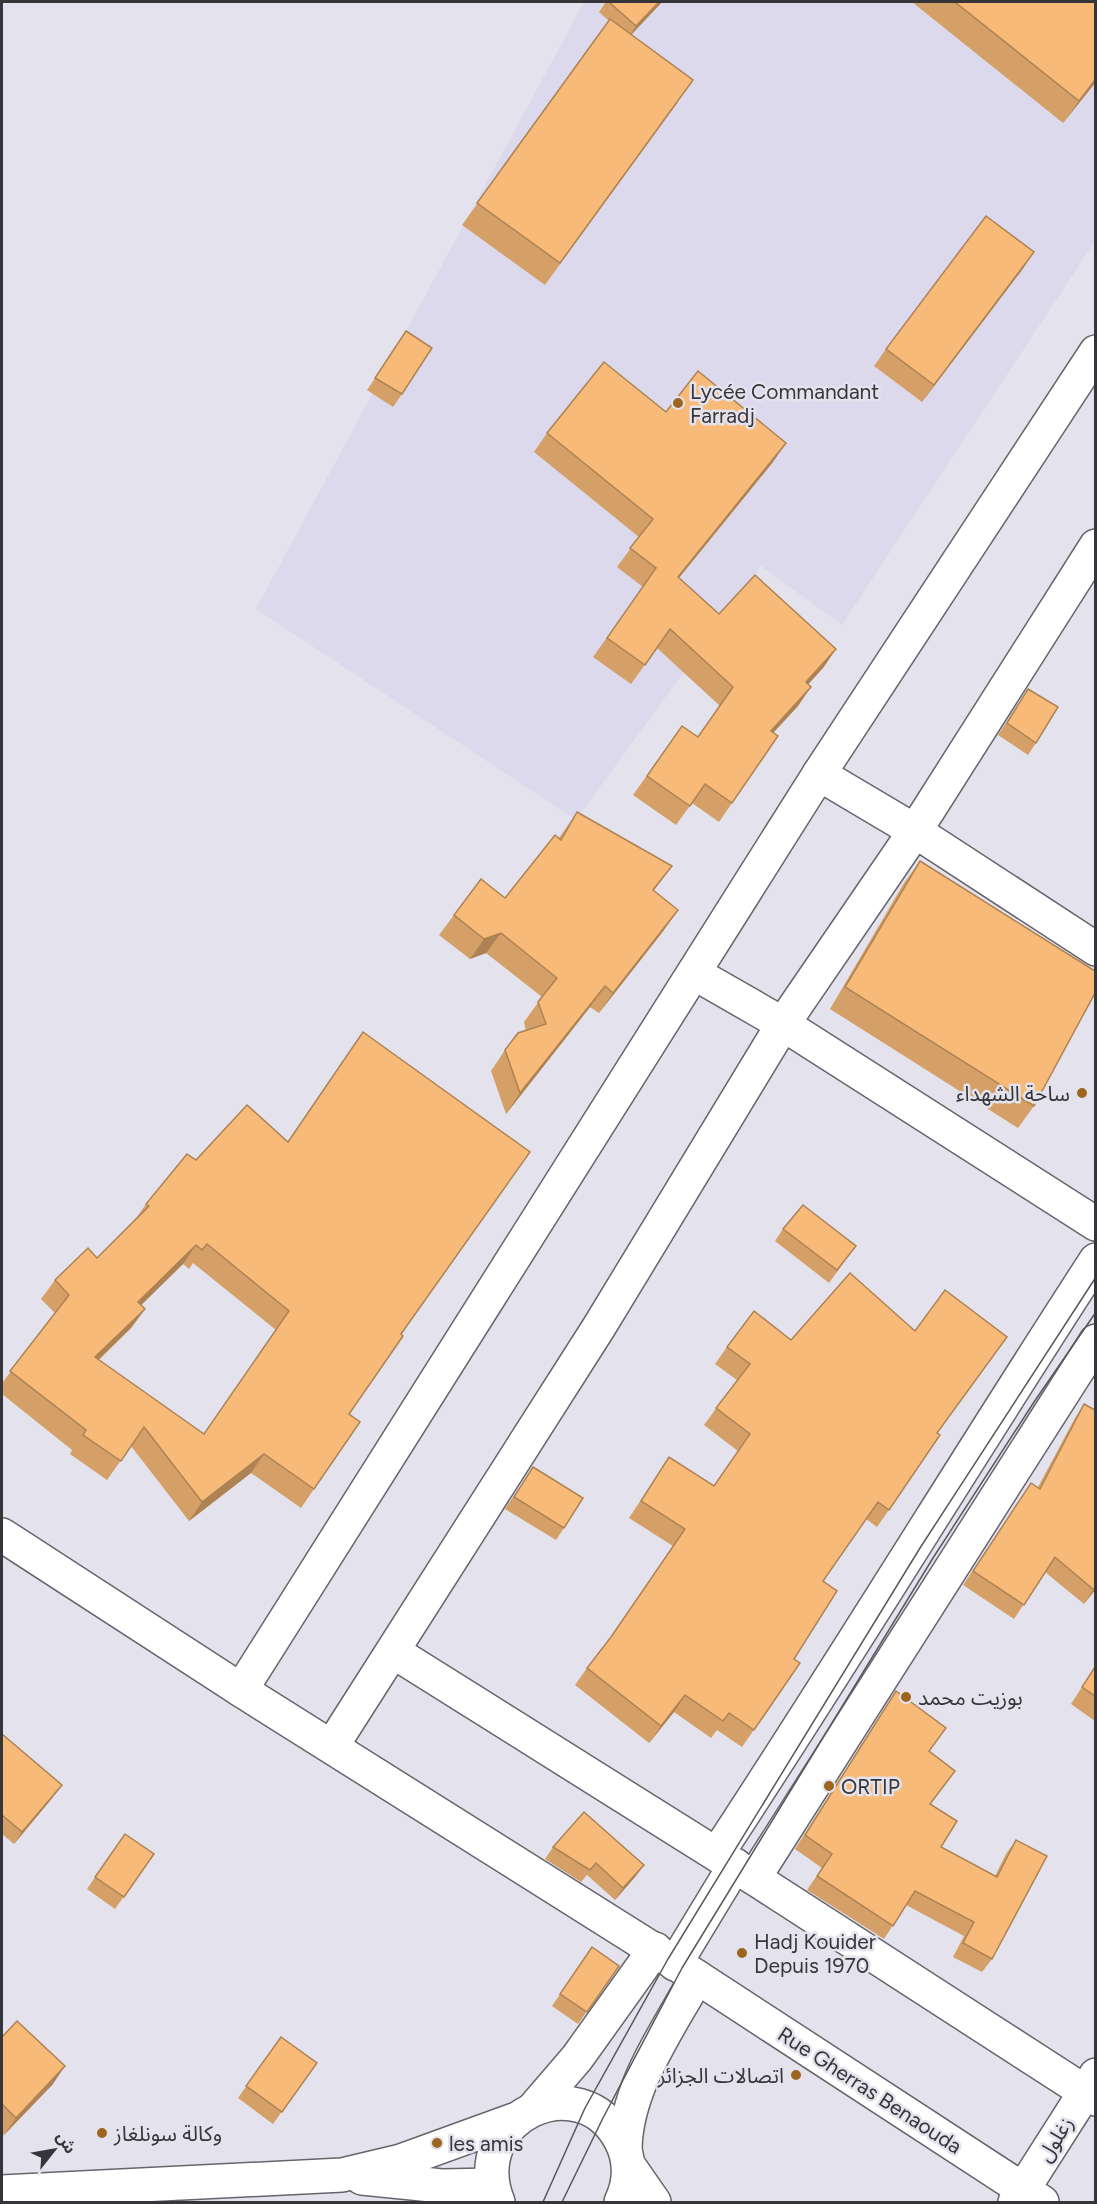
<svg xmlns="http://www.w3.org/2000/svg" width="1097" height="2204" font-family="Figtree,'Noto Sans Arabic',sans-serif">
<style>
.built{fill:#dbd9eb}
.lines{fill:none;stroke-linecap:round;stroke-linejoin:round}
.minor-casing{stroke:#66656e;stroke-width:36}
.secondary-casing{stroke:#66656e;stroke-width:36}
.minor{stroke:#fff;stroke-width:33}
.secondary{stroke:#fff;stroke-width:33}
.tram{stroke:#58575c;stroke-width:1.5}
.wall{fill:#d4a067;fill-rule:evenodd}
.shaded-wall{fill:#ad8254}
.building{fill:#f7ba78;stroke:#ad8254;stroke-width:1.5;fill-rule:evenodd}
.poi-dot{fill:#9c6520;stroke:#e4e3ed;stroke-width:2}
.labels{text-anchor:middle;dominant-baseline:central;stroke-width:5;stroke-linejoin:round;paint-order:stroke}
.poi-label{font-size:21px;fill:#363539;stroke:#e4e3ed;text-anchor:start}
.street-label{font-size:21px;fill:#363539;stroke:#e4e3ed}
</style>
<rect width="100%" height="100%" fill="#e4e3ed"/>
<path class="built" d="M584,2H1095V241L842,625L761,566L576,820L256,609Z"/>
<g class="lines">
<g class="minor-casing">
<g id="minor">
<path d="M819,774L915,831L1096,949"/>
<path d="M694,973L783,1024L1096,1224"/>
<path d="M754,1878L1096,2099"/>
<path d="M697,1977L1042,2202"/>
<path d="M1015,2202L1096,2075"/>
</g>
</g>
<g class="secondary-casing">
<g id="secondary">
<path d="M2,1535L241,1690L697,1977C668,2030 626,2087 625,2149"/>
<path d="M394,1652L754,1878L1096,1341"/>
<path d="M241,1690L819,774L1096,352"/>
<path d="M332,1746L599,1327L783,1024L915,831L1096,546"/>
<path d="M717,1854C846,1658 968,1457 1096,1260"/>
<path d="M675,1964L735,1865"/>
<path d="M534,2108L577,2058L655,1949"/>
<path d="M629,2166L654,2202"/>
<path d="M362,2178L442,2186L492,2185"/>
<path d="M2,2192L342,2175L401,2161L514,2120"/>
<path d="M498,2202C464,2117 581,2063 621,2141C631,2161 630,2183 621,2202"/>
</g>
</g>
<use href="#minor" class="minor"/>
<use href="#secondary" class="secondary"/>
<g class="tram">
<path d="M543,2202L585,2108L668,1959L920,1548L1096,1277"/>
<path d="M562,2202L603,2118L682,1968L933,1558L1034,1402L1096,1312"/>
</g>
</g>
<g class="wall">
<path d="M606,2H662L632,34L678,102L545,285L462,225L609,21L599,12Z"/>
<path d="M912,2H1095V83L1063,123Z"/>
<path d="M1034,252L922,402L874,366L886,349Z"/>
<path d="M398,344L402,394L393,407L367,390Z"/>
<path d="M666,412L773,462L679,578L719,614L836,649L823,668L808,684L798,706L773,733L778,736L719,822L692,803L676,825L633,795L682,726L698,737L720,706L657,648L631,684L593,657L643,587L617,567L639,537L534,452L547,433Z"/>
<path d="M1028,689L1036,743L1028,755L998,735Z"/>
<path d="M577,812L654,891L664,930L599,1013L590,1007L506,1114L491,1071L505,1050L526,1031L524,1022L542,997L486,953L470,959L439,935L454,915L505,898L559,838Z"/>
<path d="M920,861L1034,1106L1018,1128L830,1009L904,883Z"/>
<path d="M146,1204L401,1334L349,1414L360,1422L301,1508L251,1473L189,1521L131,1446L107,1480L70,1454L72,1450L2,1394V1383L55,1313L41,1299L55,1280L97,1258L135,1220ZM193,1263L276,1330L204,1434L99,1360L131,1328L145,1309L141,1305L183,1264L189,1269Z"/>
<path d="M783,1229L856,1246L829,1283L775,1241Z"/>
<path d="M791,1340L938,1433L889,1510L877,1527L866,1519L823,1581L794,1659L800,1663L742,1747L717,1730L711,1738L674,1712L649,1743L575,1685L587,1668L609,1640L673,1546L629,1518L669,1457L714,1486L738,1451L704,1425L737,1380L715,1364L727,1347Z"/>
<path d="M1084,1404L1095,1410V1590L1084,1604L1045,1572L1014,1619L963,1585L1031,1483L1038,1487L1075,1418Z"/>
<path d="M533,1467L564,1528L556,1540L505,1509Z"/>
<path d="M1095,1667V1721L1071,1704Z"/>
<path d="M896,1691L929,1751L955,1771L930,1804L941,1847L995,1876L1006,1854L1016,1840L992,1959L982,1972L953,1957L964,1936L906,1905L884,1939L807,1890L822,1868L795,1849Z"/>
<path d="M2,1734L53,1797L14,1844L2,1834Z"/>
<path d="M125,1834L154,1854L115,1909L87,1889Z"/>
<path d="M553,1847L644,1865L635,1877L615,1900L587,1875L581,1882L545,1859Z"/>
<path d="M592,1947L619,1966L578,2024L552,2006Z"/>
<path d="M2,2037L53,2084L4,2135L2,2133Z"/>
<path d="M281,2037L317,2063L273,2124L238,2098Z"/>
</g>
<g class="shaded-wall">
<path d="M659,2H662L628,38L636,26Z"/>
<path d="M1095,80V83L1063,123L1079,101Z"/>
<path d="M1034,252L1022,270L922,402L934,385Z"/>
<path d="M786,443L773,462L664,596L678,577Z"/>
<path d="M836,649L823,668L793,701L806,682Z"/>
<path d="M811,687L798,706L757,750L771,731Z"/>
<path d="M672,866L657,886L638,911L653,890Z"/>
<path d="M678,910L664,930L599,1013L613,993Z"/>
<path d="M501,933L486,953L470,959L484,939Z"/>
<path d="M605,986L590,1007L506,1114L520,1093Z"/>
<path d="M196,1245L183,1264L125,1321L138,1302Z"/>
<path d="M145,1309L131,1328L81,1376L95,1357Z"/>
<path d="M264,1454L251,1473L189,1521L202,1502Z"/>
<path d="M1095,1587V1590L1084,1604Z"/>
<path d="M685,1695L674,1712L649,1743L661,1726Z"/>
<path d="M62,1785L53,1797L14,1844L22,1832Z"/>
<path d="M644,1865L635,1877L615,1900L623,1888Z"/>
<path d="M65,2066L53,2084L4,2135L16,2118Z"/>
</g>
<g class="building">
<path d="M609,2H659L636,26Z"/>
<path d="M955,2H1095V80L1079,101Z"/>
<path d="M610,19L693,80L560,263L477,203Z"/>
<path d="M986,216L1034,252L934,385L886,349Z"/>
<path d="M406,331L432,348L402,394L375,378Z"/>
<path d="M604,362L666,412L698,371L786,443L678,577L719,614L755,575L836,649L806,682L811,687L771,731L778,736L732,803L705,784L690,806L647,776L682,726L698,737L733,687L670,629L645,665L607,638L656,568L630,548L653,519L547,433Z"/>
<path d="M1028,689L1058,707L1036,743L1007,723Z"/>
<path d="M577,812L672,866L653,890L678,910L613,993L605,986L520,1093L505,1050L518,1033L546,1024L538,1002L557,978L501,933L484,939L454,915L481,879L505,898L555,835L561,840Z"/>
<path d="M920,861L1095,971V993L1034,1106L845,987Z"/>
<path d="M363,1032L530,1152L401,1334L403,1336L349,1414L360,1422L314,1489L264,1454L202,1502L144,1427L121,1461L83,1435L86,1430L10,1371L69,1295L55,1280L88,1248L97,1258L149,1206L146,1204L187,1154L196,1160L247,1105L288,1142ZM207,1244L289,1311L204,1434L95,1357L145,1309L138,1302L196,1245L202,1250Z"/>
<path d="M803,1205L856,1246L837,1270L783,1229Z"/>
<path d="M850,1273L915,1331L945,1290L1007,1337L937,1433L940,1435L889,1510L878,1502L823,1581L837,1591L794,1659L800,1663L754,1730L729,1713L723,1721L685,1695L661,1726L587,1668L611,1637L685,1529L641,1501L669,1457L714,1486L750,1434L716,1408L750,1364L727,1347L754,1311L791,1340Z"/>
<path d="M1084,1404L1095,1410V1587L1094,1590L1055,1557L1024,1605L973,1571L1031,1483L1040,1489Z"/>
<path d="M533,1467L583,1498L564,1528L514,1497Z"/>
<path d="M1095,1667V1696L1082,1687Z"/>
<path d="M896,1691L946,1728L929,1751L955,1771L930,1804L957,1821L941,1847L997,1877L1016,1840L1047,1856L992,1959L963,1943L974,1922L915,1891L893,1926L817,1876L832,1854L805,1835Z"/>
<path d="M2,1734L62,1785L22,1832L2,1815Z"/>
<path d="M584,1812L644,1865L623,1888L596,1863L590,1870L553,1847Z"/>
<path d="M125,1834L154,1854L124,1897L95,1877Z"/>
<path d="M592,1947L619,1966L587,2012L560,1994Z"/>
<path d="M17,2021L65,2066L16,2118L2,2104V2037Z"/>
<path d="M281,2037L317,2063L282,2112L246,2086Z"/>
</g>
<g class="poi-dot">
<circle cx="678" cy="403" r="6"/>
<circle cx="1082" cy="1093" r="6"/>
<circle cx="906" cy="1697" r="6"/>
<circle cx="829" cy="1786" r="6"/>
<circle cx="742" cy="1953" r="6"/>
<circle cx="796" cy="2075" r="6"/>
<circle cx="102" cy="2133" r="6"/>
<circle cx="437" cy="2143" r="6"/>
</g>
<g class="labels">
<g class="poi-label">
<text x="690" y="391">Lycée Commandant<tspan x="690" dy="24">Farradj</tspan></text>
<text x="1070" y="1093" text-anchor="end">ساحة الشهداء</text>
<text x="918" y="1697">بوزيت محمد</text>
<text x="841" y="1786">ORTIP</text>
<text x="754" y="1941">Hadj Kouider<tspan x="754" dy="24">Depuis 1970</tspan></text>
<text x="784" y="2075" text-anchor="end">اتصالات الجزائر</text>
<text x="114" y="2133">وكالة سونلغاز</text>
<text x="449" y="2143">les amis</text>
</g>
<g class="street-label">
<text transform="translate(870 2090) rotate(33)">Rue Gherras Benaouda</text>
<text transform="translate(1055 2139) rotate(-58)">زغلول</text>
</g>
</g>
<rect width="1097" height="2204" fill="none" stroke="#363539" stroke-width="6"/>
<g transform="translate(54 2150) rotate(59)" stroke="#e4e3ed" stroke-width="4.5" paint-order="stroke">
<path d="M0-4.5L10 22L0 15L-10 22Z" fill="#363539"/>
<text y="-9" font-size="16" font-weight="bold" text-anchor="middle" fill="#363539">ش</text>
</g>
</svg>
